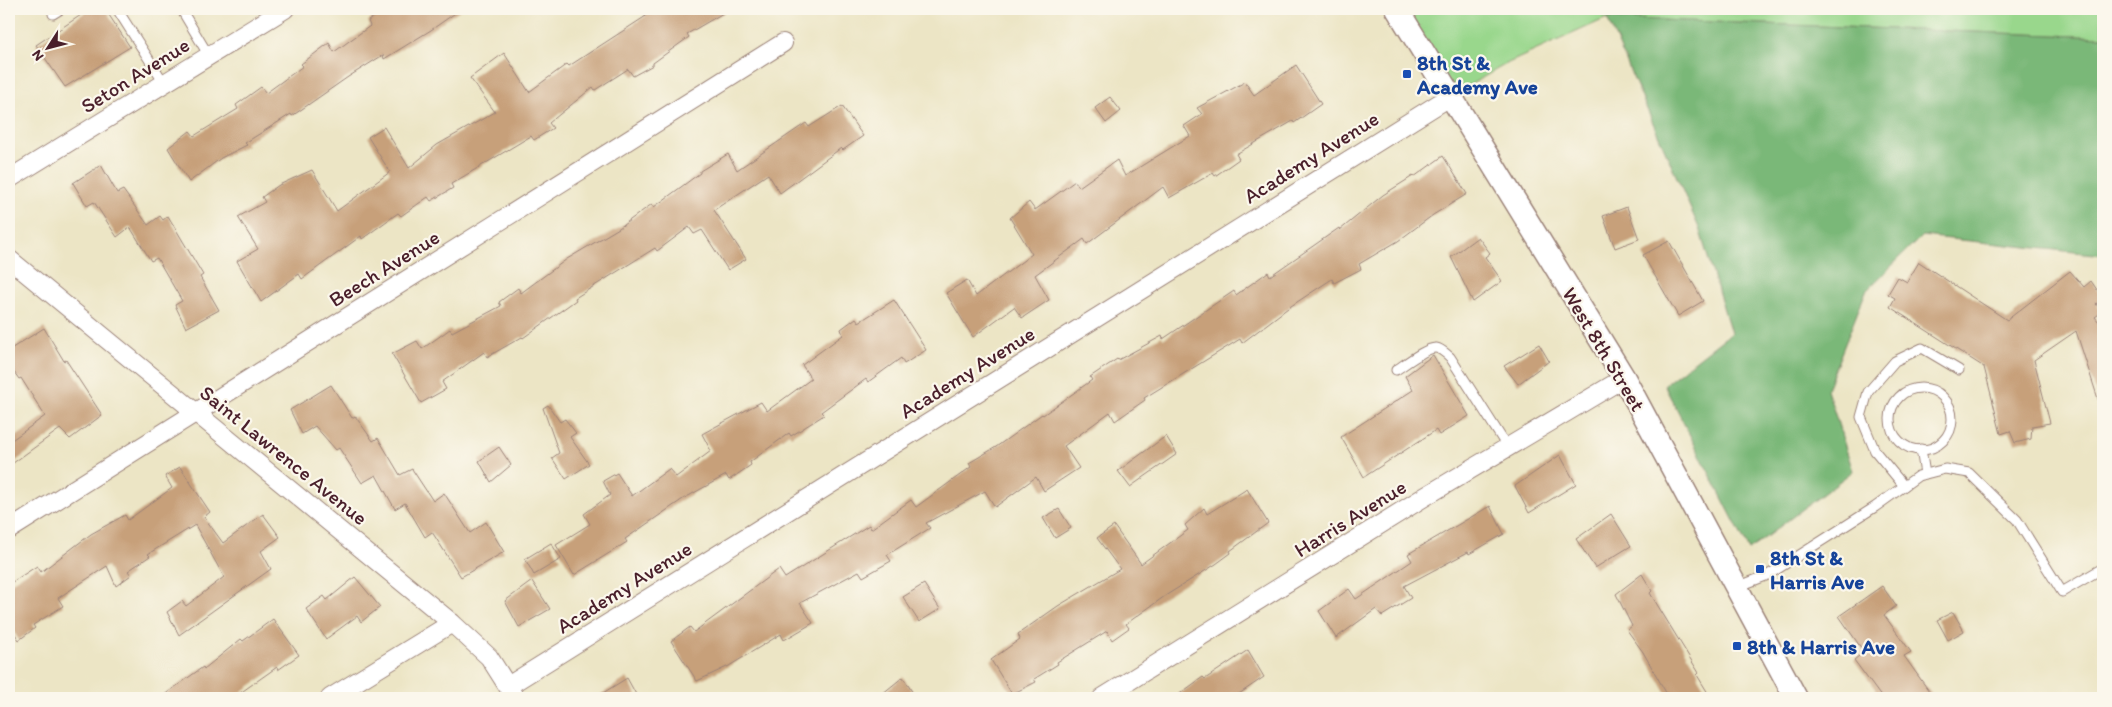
<svg xmlns="http://www.w3.org/2000/svg" width="2112" height="707" font-family="Itim,sans-serif">
<style>
.green{fill:#99d78c;stroke:#727b5c}
.forest{fill:#7ab878;stroke:#626c52}
.building{fill:#c7a07a}
.lines{fill:none;stroke-linecap:round;stroke-linejoin:round}
.service-casing{stroke:#9b8278;stroke-width:11}
.minor-casing{stroke:#9b8278;stroke-width:20}
.tertiary-casing{stroke:#9b8278;stroke-width:25}
.service{stroke:#fff;stroke-width:9}
.minor{stroke:#fff;stroke-width:18}
.tertiary{stroke:#fff;stroke-width:22}
.transit-dot{fill:#1a4fb4;stroke:#fbf7ec;stroke-width:2}
.labels{text-anchor:middle;dominant-baseline:central;stroke-width:4.5;stroke-linejoin:round;paint-order:stroke}
.transit-label{font-size:21px;font-weight:bold;fill:#164399;stroke:#fbf7ec;text-anchor:start}
.street-label{font-size:21px;fill:#4a1f2b;stroke:#fbf7ec}
</style>
<rect width="100%" height="100%" fill="#fbf7ec"/>
<filter id="ink" filterUnits="userSpaceOnUse"><feTurbulence type="fractalNoise" baseFrequency=".02" numOctaves="2"/><feDisplacementMap in="SourceGraphic" scale="10" xChannelSelector="R" yChannelSelector="G"/><feConvolveMatrix kernelMatrix="1 2 1 2 8 2 1 2 1" color-interpolation-filters="sRGB"/></filter>
<filter id="wash" filterUnits="userSpaceOnUse"><feTurbulence type="fractalNoise" baseFrequency=".0096" numOctaves="4" result="noise"/><feDisplacementMap in="SourceGraphic" scale="20" xChannelSelector="R" yChannelSelector="G"/><feGaussianBlur stdDeviation="1.12" result="paint"/><feColorMatrix in="noise" values="0 0 0 0 0 0 0 0 0 0 0 0 0 0 0 0 0 1.4 0 .05"/><feComposite in="paint" operator="in"/></filter>
<g filter="url(#wash)">
<rect width="100%" height="100%" fill="#ece5c5"/>
<path class="green" d="M1397,9H2103V37L1607,18L1506,64L1451,96Z"/>
<path class="forest" d="M1607,18L2103,37V255L1922,236L1866,291L1827,389L1853,471L1749,550L1664,385L1731,333L1699,228Z"/>
<g id="blocks">
<g class="building">
<path d="M90,9H105L130,47L65,87L36,45Z"/>
<path d="M386,9H461L431,30L384,59L383,55L348,77L292,116L291,114L245,143L247,145L221,158L189,182L168,148L190,131L194,136L238,109L236,105L261,87L266,93L303,66L301,64L329,43L334,52L370,26L368,21Z"/>
<path d="M641,9H730L687,34L689,37L653,63V65L633,76L628,69L595,90L593,87L549,123L553,128L534,140L531,136L451,184L453,188L431,201L428,197L401,216L398,213L362,239L361,236L302,279L299,274L261,302L237,261L258,249L238,217L265,202L262,197L279,185L312,170L337,211L390,172L368,137L384,127L409,168L437,145L495,112L470,78L504,53L529,92L567,64L569,66L646,16Z"/>
<path d="M1296,65L1321,104L1294,123L1293,121L1236,154L1239,159L1215,176L1213,173L1169,198L1163,187L1087,244L1084,239L1035,275L1049,300L1022,318L1014,307L973,337L946,293L967,280L976,296L1032,254L1010,218L1029,202L1035,210L1075,181L1079,187L1117,160L1125,176L1190,136L1184,126L1202,114L1197,108L1245,82L1254,95Z"/>
<path d="M1110,97L1121,111L1106,123L1095,108Z"/>
<path d="M842,106L863,136L843,150L841,148L780,193L768,174L714,210L746,259L728,270L702,230L694,234L689,227L657,251L655,248L575,298L576,300L523,338L522,337L487,357L484,352L442,382L446,389L421,403L392,354L417,341L422,349L450,329L452,332L501,306L499,302L518,288L521,293L567,259L619,228L652,204L654,207L700,173V171L728,154L737,170L806,123L809,127Z"/>
<path d="M1443,156L1467,194L1433,215L1398,241L1359,264L1361,269L1334,283L1332,279L1288,308L1242,343L1240,339L1144,398L1145,400L1115,421L1110,412L1064,446L1079,468L1044,491L1036,477L995,507L985,491L926,523L930,528L887,555L891,561L863,577L859,571L800,603L813,623L784,640L781,634L729,666L697,681L671,641L690,627L694,632L779,569L785,578L869,525L871,529L911,500L916,507L971,467L969,463L996,447L1042,414L1043,415L1092,380L1090,377L1117,359L1118,360L1162,336L1163,339L1234,291L1236,295L1268,272L1270,276L1339,228L1340,230L1383,195L1413,176L1414,177Z"/>
<path d="M101,165L117,193L123,190L148,225L160,216L163,220L168,216L203,275L200,277L219,310L186,328L175,305L182,301L157,258L151,261L130,227L117,237L94,202L87,206L73,183Z"/>
<path d="M1627,207L1639,239L1615,248L1603,216Z"/>
<path d="M1478,237L1490,253L1485,257L1502,281L1473,302L1451,257Z"/>
<path d="M1669,241L1703,301L1678,316L1643,255Z"/>
<path d="M1919,262L2007,320L2070,271L2084,287L2091,281L2102,297L2096,304L2102,312L2095,317L2103,327V404L2100,405L2076,331L2034,360L2050,423L2032,426L2031,439L2015,443L2010,431L2001,434L1984,367L1890,307L1895,298L1888,294L1898,277L1907,282Z"/>
<path d="M894,300L926,350L904,364L901,358L868,382L866,379L821,412L824,415L791,436L789,433L750,462L751,465L729,480L726,475L683,499L625,539L627,542L574,575L556,545L590,524L584,514L610,495L603,481L617,473L632,496L669,469L676,477L711,451L702,434L761,402L767,411L811,379L802,365L843,335L841,329L856,318L859,322Z"/>
<path d="M44,328L64,361L66,360L102,415L70,439L60,429L9,466V442L45,416L21,378L19,379L9,365V350Z"/>
<path d="M1539,344L1549,361L1518,384L1504,366Z"/>
<path d="M1433,355L1469,416L1439,435L1436,430L1364,477L1341,437L1413,390L1405,376Z"/>
<path d="M331,385L352,418L355,416L373,441L378,438L400,475L412,469L433,501L444,493L470,533L486,522L504,552L461,577L432,532L425,537L405,503L395,509L376,475L362,483L339,448L336,450L315,426L302,434L290,410Z"/>
<path d="M548,405L560,422L565,419L576,433L570,437L589,464L566,479L552,458L559,453L543,408Z"/>
<path d="M1166,436L1177,454L1130,487L1118,471Z"/>
<path d="M499,447L511,465L491,482L479,461Z"/>
<path d="M1560,455L1576,484L1529,513L1515,486Z"/>
<path d="M180,467L210,512L204,517L223,543L263,514L280,537L261,551L271,569L179,635L167,612L182,601L186,606L224,577L195,525L148,554L150,556L128,571L131,575L116,586L107,566L58,598L63,606L33,625L35,628L19,640L9,625V584L37,566L41,572L91,534L125,515L128,520L172,488L165,476Z"/>
<path d="M1247,489L1268,523L1230,551L1231,553L1216,564L1165,596L1126,624L1129,628L1112,640L1107,631L1057,662L1058,664L1034,679L1036,682L1012,694L991,660L1020,639L1018,634L1058,606L1120,569L1097,538L1114,526L1141,564L1188,530L1185,525L1204,508L1207,514Z"/>
<path d="M1490,506L1504,534L1469,554L1468,552L1404,586L1411,598L1382,616L1376,609L1336,638L1319,611L1349,589L1356,599L1412,561L1408,554Z"/>
<path d="M1059,509L1071,528L1055,538L1043,518Z"/>
<path d="M1611,514L1631,546L1595,568L1576,539Z"/>
<path d="M551,543L561,559L534,575L525,559Z"/>
<path d="M1642,574L1652,591L1650,593L1699,673L1697,675L1711,698H1669L1643,652L1627,630L1632,626L1616,594Z"/>
<path d="M355,577L380,607L361,622L357,616L326,639L306,609L324,596L327,600Z"/>
<path d="M532,581L550,609L519,627L505,601Z"/>
<path d="M924,584L940,609L919,622L903,597Z"/>
<path d="M1882,586L1896,606L1884,615L1911,652L1904,656L1934,698H1882L1854,660L1864,652L1839,616Z"/>
<path d="M1953,612L1964,631L1948,640L1937,620Z"/>
<path d="M273,619L299,655L278,670L277,667L233,698H160L203,667L204,669L241,639L243,641Z"/>
<path d="M1248,650L1264,677L1233,698H1174L1203,677L1205,679Z"/>
<path d="M903,677L916,698H877Z"/>
<path d="M627,678L638,698H595Z"/>
</g>
</g>
</g>
<g filter="url(#ink)">
<use href="#blocks" fill-opacity="0" stroke="#9b8278" stroke-width="1"/>
<g class="lines">
<g class="service-casing">
<g id="service">
<path d="M117,9L164,83"/>
<path d="M181,9L209,56"/>
<path d="M53,14L61,9"/>
<path d="M1396,370C1404,365 1427,347 1436,348C1442,349 1446,354 1450,357L1508,448"/>
<circle cx="1921" cy="419" r="31"/>
<path d="M1921,449L1925,474"/>
<path d="M1904,486L1875,451L1861,417L1868,392L1895,361L1922,348L1959,370"/>
<path d="M1737,587L1768,575L1875,507L1918,476L1945,469L1969,473L2017,520L2062,592L2103,568"/>
</g>
</g>
<g class="minor-casing">
<g id="minor">
<path d="M9,179L285,9"/>
<path d="M9,259L452,623L489,657L515,698"/>
<path d="M9,530L783,43"/>
<path d="M508,686L1451,96"/>
<path d="M330,698L452,623"/>
<path d="M1102,698L1421,499L1624,378"/>
</g>
</g>
<g class="tertiary-casing">
<path id="tertiary" d="M1397,9L1624,378L1796,698"/>
</g>
<use href="#service" class="service"/>
<use href="#minor" class="minor"/>
<use href="#tertiary" class="tertiary"/>
</g>
</g>
<g class="transit-dot">
<rect x="1402" y="69" width="10" height="10" rx="2.5"/>
<rect x="1755" y="564" width="10" height="10" rx="2.5"/>
<rect x="1732" y="641" width="10" height="10" rx="2.5"/>
</g>
<g class="labels">
<g class="transit-label">
<text x="1417" y="62">8th St &amp;<tspan x="1417" dy="24">Academy Ave</tspan></text>
<text x="1770" y="557">8th St &amp;<tspan x="1770" dy="24">Harris Ave</tspan></text>
<text x="1747" y="646">8th &amp; Harris Ave</text>
</g>
<g class="street-label">
<text transform="translate(135 75) rotate(-32)">Seton Avenue</text>
<text transform="translate(1311 157) rotate(-32)">Academy Avenue</text>
<text transform="translate(384 268) rotate(-32)">Beech Avenue</text>
<text transform="translate(1604 349) rotate(59)">West 8th Street</text>
<text transform="translate(967 372) rotate(-32)">Academy Avenue</text>
<text transform="translate(284 455) rotate(39)">Saint Lawrence Avenue</text>
<text transform="translate(1350 518) rotate(-32)">Harris Avenue</text>
<text transform="translate(624 587) rotate(-32)">Academy Avenue</text>
</g>
</g>
<rect width="2112" height="707" fill="none" stroke="#fbf7ec" stroke-width="30"/>
<g transform="translate(48 48) rotate(234)" stroke="#fbf7ec" stroke-width="4" paint-order="stroke">
<path d="M0-4L9 19L0 12L-9 19Z" fill="#4a1f2b"/>
<text y="-8" font-size="14" font-weight="bold" text-anchor="middle" fill="#4a1f2b">N</text>
</g>
</svg>
